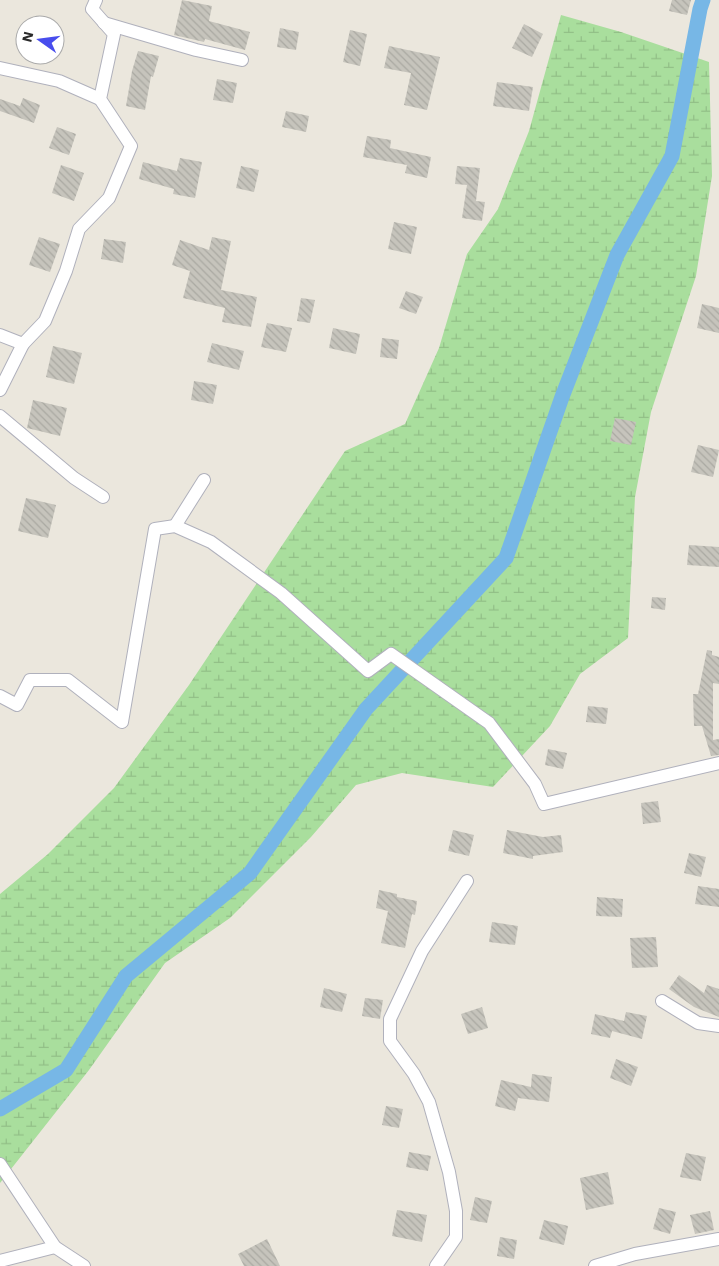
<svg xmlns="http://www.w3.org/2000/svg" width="719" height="1266" font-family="'Work Sans',sans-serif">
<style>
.wetland{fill:url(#wetland-marsh)}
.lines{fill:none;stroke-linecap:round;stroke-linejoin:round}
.canal{stroke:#77b7e6;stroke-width:15}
.building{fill:url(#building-back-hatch)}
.minor-casing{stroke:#b0b1bc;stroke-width:14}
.minor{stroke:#fff;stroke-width:12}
</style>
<defs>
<pattern id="wetland-marsh" width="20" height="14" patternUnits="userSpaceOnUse" patternTransform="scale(1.25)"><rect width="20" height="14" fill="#a9de9d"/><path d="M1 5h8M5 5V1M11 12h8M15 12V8" fill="none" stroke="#92bf87"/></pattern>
<pattern id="building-back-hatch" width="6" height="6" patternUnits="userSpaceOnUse" patternTransform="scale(1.25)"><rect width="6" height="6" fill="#c6c4bc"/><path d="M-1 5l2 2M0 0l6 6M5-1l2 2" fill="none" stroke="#aaa9a2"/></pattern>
</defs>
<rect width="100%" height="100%" fill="#ebe7dd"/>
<path class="wetland" d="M561,15L621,32L709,62L712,176L696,276L651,412L635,497L628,638L580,674L550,726L493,787L402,773L356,785L311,837L230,918L165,963L89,1070L0,1183V894L48,854L114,788L189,685L345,451L405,424L439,348L467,254L498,209L529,131Z"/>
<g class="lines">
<path class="canal" d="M0,1109L66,1070L126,976L250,873L366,709L506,558L562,397L617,255L672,156L700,9L703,0"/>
</g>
<g class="building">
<path d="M182,0L212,6L209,21L250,32L245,50L205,39L204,42L174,35Z"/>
<path d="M672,0H691L687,15L669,11Z"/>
<path d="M524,24L543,34L532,57L512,48Z"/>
<path d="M280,28L299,32L296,50L277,47Z"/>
<path d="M350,30L367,34L360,66L343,62Z"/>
<path d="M389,46L440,57L427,110L404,105L411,73L384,68Z"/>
<path d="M138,51L159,56L153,77L151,76L145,110L126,106L132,71Z"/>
<path d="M217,79L237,83L233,103L213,100Z"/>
<path d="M497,82L533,87L529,111L493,106Z"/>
<path d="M23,98L40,105L34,123L0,111V99L20,106Z"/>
<path d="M286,111L309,116L306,132L282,127Z"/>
<path d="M57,127L76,134L69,155L49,148Z"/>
<path d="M367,136L391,140L390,148L431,157L427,178L405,173L407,165L363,157Z"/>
<path d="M180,158L202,162L195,198L173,194L174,189L139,179L143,162L177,171Z"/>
<path d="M61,165L84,173L74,201L52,193Z"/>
<path d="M241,166L259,170L254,192L236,188Z"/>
<path d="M457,166L480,168L476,201L485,202L482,221L462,218L467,185L455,184Z"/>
<path d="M394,222L417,227L411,254L388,249Z"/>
<path d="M39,237L60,244L50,272L29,265Z"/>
<path d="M212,237L231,241L221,290L257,297L251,327L222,322L225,308L183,298L190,271L172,265L180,240L209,250Z"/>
<path d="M104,239L126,242L123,263L101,259Z"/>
<path d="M406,291L423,297L416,314L399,308Z"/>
<path d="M301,298L315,300L310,323L297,321Z"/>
<path d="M702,304L719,308V333L697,328Z"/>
<path d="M267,323L292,328L286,352L261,347Z"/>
<path d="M333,328L360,334L356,354L329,348Z"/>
<path d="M382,338L399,340L397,359L380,357Z"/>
<path d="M212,343L244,351L239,370L207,362Z"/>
<path d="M53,346L82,353L74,384L46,377Z"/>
<path d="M194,381L217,385L213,404L191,400Z"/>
<path d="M33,400L67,408L60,436L27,428Z"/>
<path d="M615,418L636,422L631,445L610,441Z"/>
<path d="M698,445L719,450L713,477L691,472Z"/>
<path d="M26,498L56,505L48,538L18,531Z"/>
<path d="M689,545L719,547V567L687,565Z"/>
<path d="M652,597L666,598L665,610L651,608Z"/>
<path d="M707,650L712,651V655L719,657V684L713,683V740L719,739V755L711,756L702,726H694L693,694H698Z"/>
<path d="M588,706L608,708L606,724L586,722Z"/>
<path d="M548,749L567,753L563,769L545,765Z"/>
<path d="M658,801L661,822L643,824L641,803Z"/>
<path d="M453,830L474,835L469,856L448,851Z"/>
<path d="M507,830L543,837L561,835L563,852L533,856V859L503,853Z"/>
<path d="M689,853L706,857L701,877L684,873Z"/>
<path d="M698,886L719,889V907L695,904Z"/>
<path d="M379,890L397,894V897L417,901L415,915L412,914L405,948L381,943L388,911L376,908Z"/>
<path d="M597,897L623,899L622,917L596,916Z"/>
<path d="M492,922L518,926L515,945L489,942Z"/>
<path d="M656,937L658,967L632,968L630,938Z"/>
<path d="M679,975L704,993L707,985L719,989V1017L694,1007L669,989Z"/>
<path d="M324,988L347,994L342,1012L320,1007Z"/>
<path d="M365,998L383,1000L380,1019L362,1016Z"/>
<path d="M482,1007L488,1028L468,1034L461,1014Z"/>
<path d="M626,1012L647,1016L642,1039L612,1031L610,1038L591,1034L595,1014L624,1021Z"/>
<path d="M616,1059L638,1067L631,1086L610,1078Z"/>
<path d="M532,1074L552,1077L549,1102L518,1098L515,1111L495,1106L501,1080L531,1087Z"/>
<path d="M386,1106L403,1109L399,1128L382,1125Z"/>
<path d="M409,1152L431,1156L428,1171L406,1167Z"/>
<path d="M686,1153L706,1157L701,1181L680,1177Z"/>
<path d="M608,1172L614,1204L586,1210L580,1178Z"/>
<path d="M475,1197L492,1201L487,1223L470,1220Z"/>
<path d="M659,1208L676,1212L670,1234L653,1229Z"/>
<path d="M397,1210L427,1215L422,1242L392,1236Z"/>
<path d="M710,1211L714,1230L695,1234L690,1215Z"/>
<path d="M544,1220L568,1226L564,1245L539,1239Z"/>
<path d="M500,1237L517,1240L514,1259L497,1256Z"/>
<path d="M267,1239L280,1266H244L238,1254Z"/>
</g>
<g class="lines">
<g class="minor-casing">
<g id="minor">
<path d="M104,23L196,50L242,60"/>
<path d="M0,68L59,81L100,99"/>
<path d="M0,335L23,344L45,321L66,271L79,229L109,198L131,146L100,99L114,34L92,9L96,0"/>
<path d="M0,390L23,344"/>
<path d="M0,416L74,478L103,497"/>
<path d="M175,526L204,480"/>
<path d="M0,696L17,705L30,680H68L122,722L155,529L175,526L211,542L281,593L368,671L391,654L489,723L535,784L544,804L719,763"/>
<path d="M662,1001L698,1023L719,1026"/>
<path d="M0,1164L55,1247L84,1266"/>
<path d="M0,1261L55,1247"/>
<path d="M436,1266L456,1237V1211L449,1172L429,1102L414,1074L390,1041V1019L422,951L467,881"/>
<path d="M595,1266L635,1254L719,1239"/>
</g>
</g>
<use href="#minor" class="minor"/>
</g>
<g transform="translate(40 40) rotate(284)"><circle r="24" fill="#ffffff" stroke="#aaaaaa"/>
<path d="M0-4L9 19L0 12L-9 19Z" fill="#484ded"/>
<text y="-8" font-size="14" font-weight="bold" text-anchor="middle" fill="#2a2a2a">N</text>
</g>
</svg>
